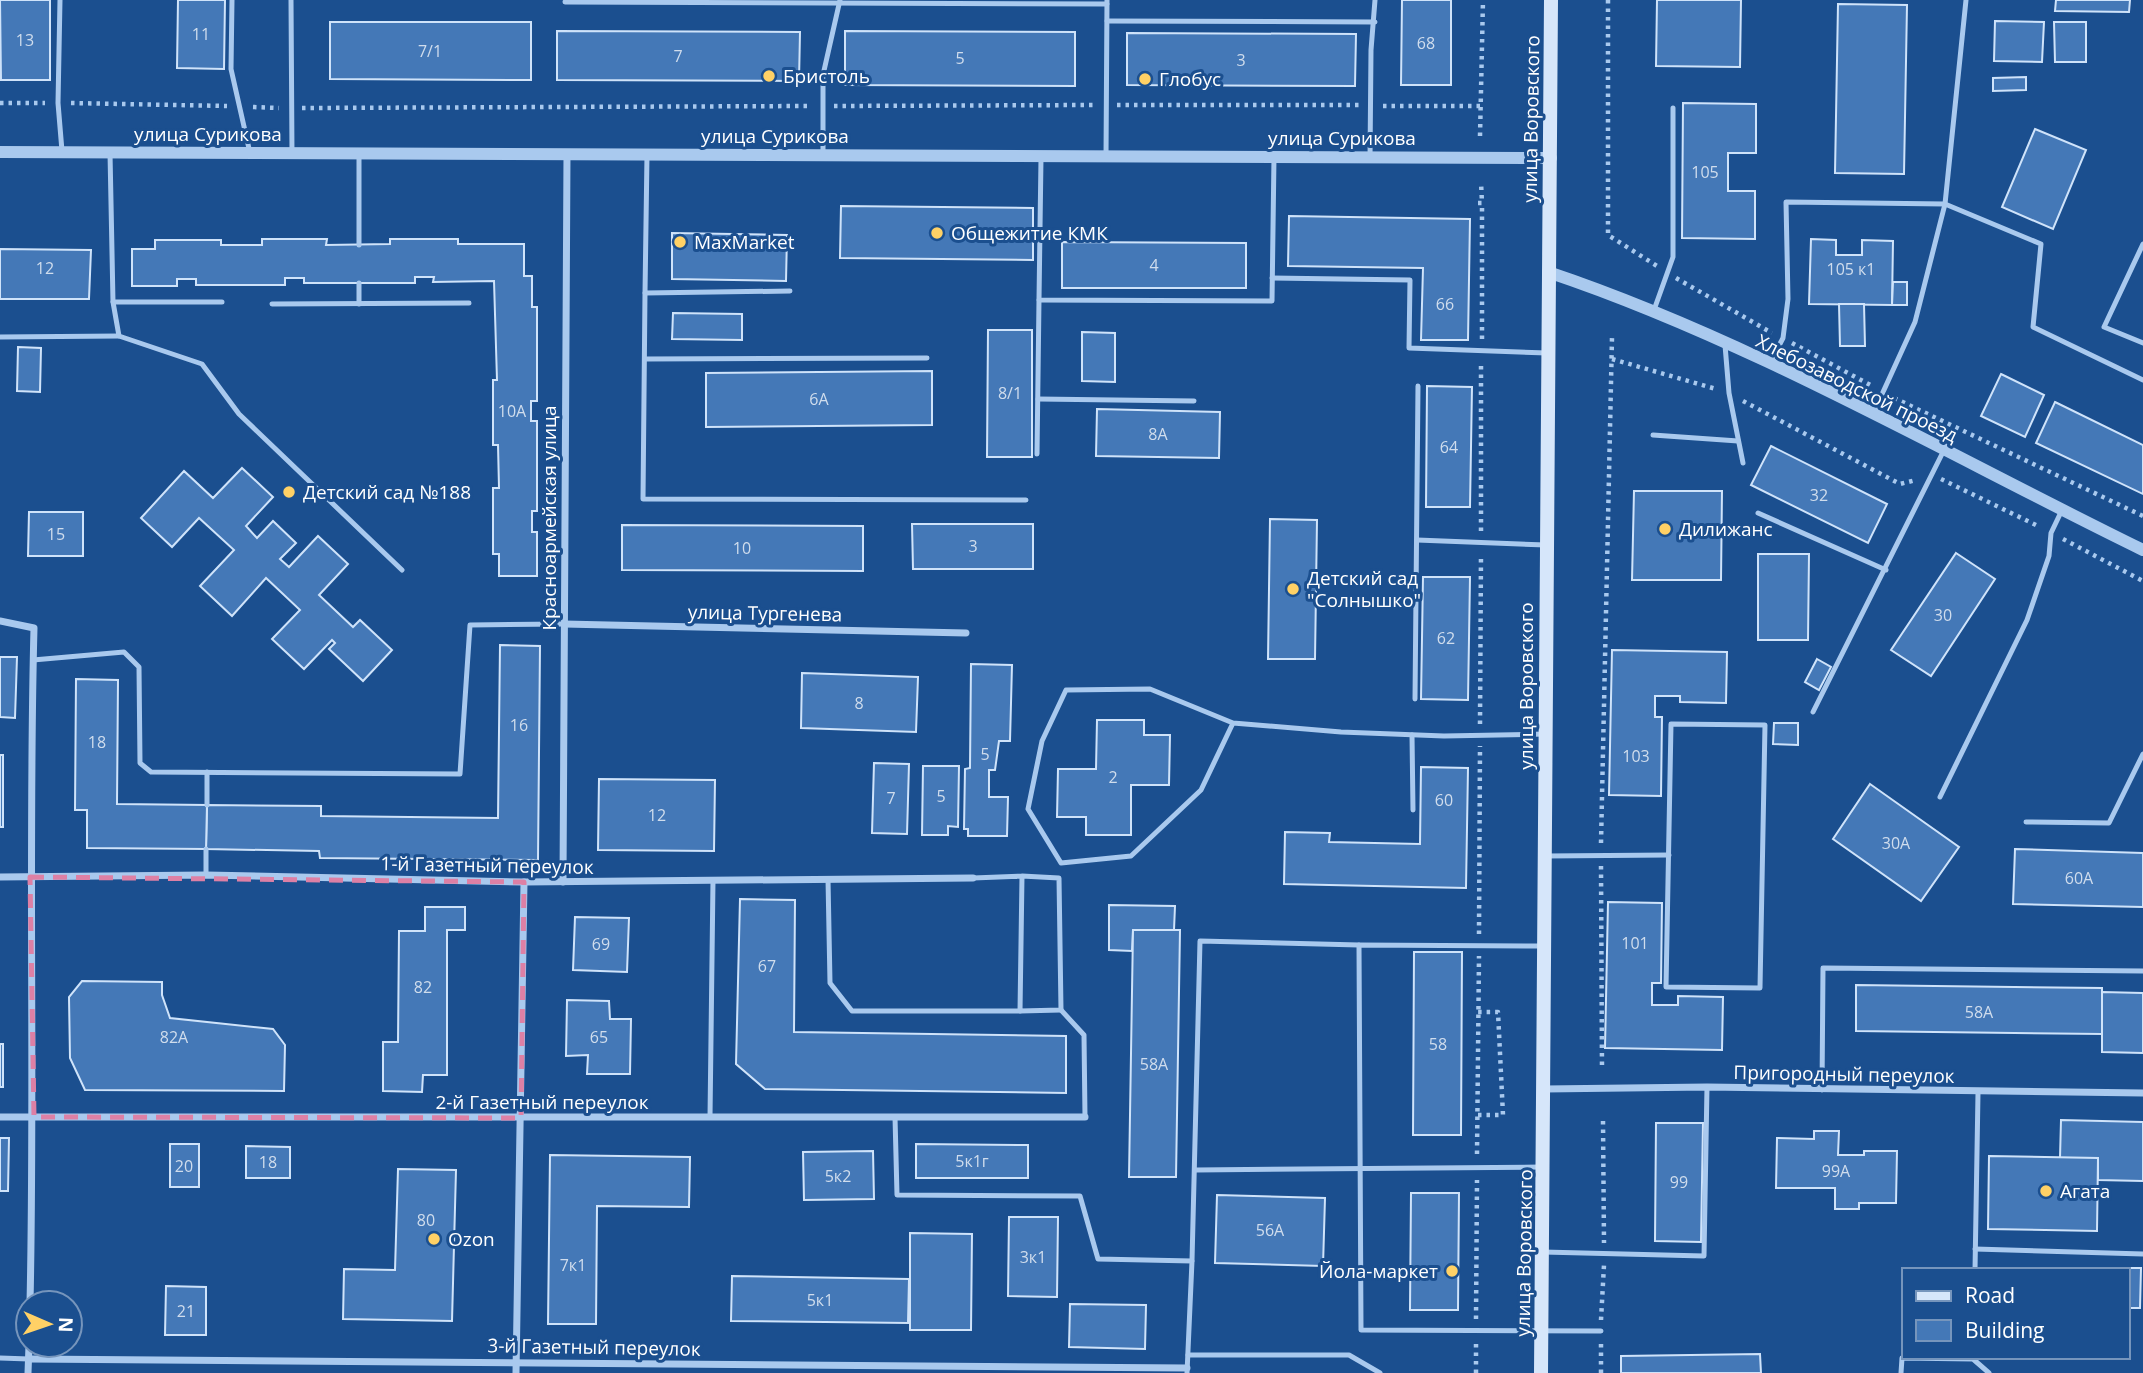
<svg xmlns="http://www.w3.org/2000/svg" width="2143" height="1373" font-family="'Open Sans',sans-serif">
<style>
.building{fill:#4478b7;stroke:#cfe3fa;stroke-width:2}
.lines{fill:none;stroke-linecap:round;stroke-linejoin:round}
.path{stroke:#a9c9ee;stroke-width:4.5;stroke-dasharray:3.5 5;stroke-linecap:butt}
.service{stroke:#a9c9ee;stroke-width:5}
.minor{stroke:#a9c9ee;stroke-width:7}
.tertiary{stroke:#a9c9ee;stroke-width:12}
.secondary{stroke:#d6e6fa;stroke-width:14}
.marked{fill:none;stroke:#dd80a5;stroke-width:5;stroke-dasharray:14 9;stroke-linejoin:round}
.poi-dot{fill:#ffd166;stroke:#1b4f8f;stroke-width:2.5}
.labels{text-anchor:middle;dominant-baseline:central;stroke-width:6;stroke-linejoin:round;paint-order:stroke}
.number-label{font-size:16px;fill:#d0dded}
.poi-label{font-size:19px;fill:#fff;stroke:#1b4f8f;text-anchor:start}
.street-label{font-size:19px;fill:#fff;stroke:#1b4f8f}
</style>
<rect width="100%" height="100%" fill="#1b4f8f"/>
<g class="building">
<path d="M0,0H50V80H1Z"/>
<path d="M178,0H225L224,69L177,68Z"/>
<path d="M1402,0H1451V85H1401Z"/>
<path d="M1657,0H1741L1740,67L1656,66Z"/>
<path d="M2056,0H2130L2129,12L2055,11Z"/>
<path d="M1838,4L1907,5L1904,174L1835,173Z"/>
<path d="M1995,21L2044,22L2042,62L1994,61Z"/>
<path d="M330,22H531V80L330,79Z"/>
<path d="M2054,22H2086V62H2055Z"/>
<path d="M557,31L800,32L799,81L557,80Z"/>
<path d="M845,31L1075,32V86L845,85Z"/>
<path d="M1127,33L1356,34L1355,86L1127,85Z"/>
<path d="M2026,77V90L1993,91V78Z"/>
<path d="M1683,103L1756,104V153H1728V191H1755V239L1682,238Z"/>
<path d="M2035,129L2086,150L2053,229L2002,207Z"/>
<path d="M841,206L1033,208V260L840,258Z"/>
<path d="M1289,216L1470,219L1468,340H1421L1423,268L1288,266Z"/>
<path d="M672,233L787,235L786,281L672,279Z"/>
<path d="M262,239H327L326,245L390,244V239H458V244H524V276H532V307H537V401H531V421H537V511H532V532H537V576H499V554H493V488H499L498,445H493V380H497L494,281L433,282L434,277H415V283H304V278H285V285H196V279H177V286H132V249H155V240H221V245H262Z"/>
<path d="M1811,239L1836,240V255H1862V240L1893,241L1892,305L1809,304Z"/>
<path d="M1062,242L1246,243V288H1062Z"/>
<path d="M0,249L91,250L89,299H0Z"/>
<path d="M1893,282H1907V305H1892Z"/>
<path d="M1839,304H1864L1865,346H1840Z"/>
<path d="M673,313L742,314V340L672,339Z"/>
<path d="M988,330H1032V457H987Z"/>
<path d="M1082,332L1115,333V382L1082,381Z"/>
<path d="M18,347L41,348L40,392L17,391Z"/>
<path d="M932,371V425L706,427V373Z"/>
<path d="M2001,374L2044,395L2025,437L1981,416Z"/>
<path d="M1427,386L1472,387L1470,507H1426Z"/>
<path d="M2055,402L2143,445V494L2036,443Z"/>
<path d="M1097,409L1220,412L1219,458L1096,456Z"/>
<path d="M1771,446L1887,504L1868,543L1751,485Z"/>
<path d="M242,468L273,497L246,526L257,538L273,521L296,543L280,559L289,567L318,536L348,564L319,595L353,627L360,620L392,650L363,681L329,649L335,643L332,640L304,669L272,639L300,610L266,578L232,616L200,586L234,550L199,518L172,547L141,518L184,471L213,498Z"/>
<path d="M1634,491H1722L1721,580H1632Z"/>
<path d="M29,512H83V556H28Z"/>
<path d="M1270,519L1317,520L1315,659H1268Z"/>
<path d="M912,524H1033V569H913Z"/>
<path d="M622,525L863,526V571L622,570Z"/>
<path d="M1956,553L1995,579L1931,676L1891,650Z"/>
<path d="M1758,554H1809L1808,640H1758Z"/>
<path d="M1423,577H1470L1468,700L1421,699Z"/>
<path d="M500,645L540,646L538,860L320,858L319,851L206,849L207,805L321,806V816L498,818Z"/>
<path d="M1612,650L1727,652L1726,703L1680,702V696H1655V717H1662L1661,796L1609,795Z"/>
<path d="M0,657H17L15,718L0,717Z"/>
<path d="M1817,659L1831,667L1819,690L1805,682Z"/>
<path d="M971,664L1012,665L1010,741H999L995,770H989V797H1008L1007,836H968V829H964L965,769L970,768Z"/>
<path d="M802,673L918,677L916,732L801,728Z"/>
<path d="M76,679L118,680L117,804L207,805L206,849L87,848V810H75Z"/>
<path d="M1097,720H1144V735H1170L1169,785H1131V835H1086V817H1057L1058,769H1096Z"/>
<path d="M1774,723H1798V745L1773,744Z"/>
<rect x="0" y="755" width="3" height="72"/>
<path d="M874,763L909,764L907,834L872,833Z"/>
<path d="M923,766H959L958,827L948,826V835H922Z"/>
<path d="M1421,767L1468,768L1466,888L1284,884L1285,832L1330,833L1329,842L1420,844Z"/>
<path d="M599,779L715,780L714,851L598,850Z"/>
<path d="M1870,784L1959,847L1921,901L1833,839Z"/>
<path d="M2015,849L2143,853V907L2013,904Z"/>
<path d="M740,899L795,900L794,1032L1066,1036V1093L765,1089L736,1064Z"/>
<path d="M1608,902L1662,903L1661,983H1652V1005H1678V996L1723,997L1722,1050L1605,1048Z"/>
<path d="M1109,905L1175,906L1174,930H1133L1132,951L1109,950Z"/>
<path d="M425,907H465V930H447V1075H423L422,1092L383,1091V1042H398L399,931H425Z"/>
<path d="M575,917L629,918L627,972L573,970Z"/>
<path d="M1133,930H1180L1176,1177H1129Z"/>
<path d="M1414,952H1462L1461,1135H1413Z"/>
<path d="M82,981L162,982V995L170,1018L273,1029L285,1045L284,1091L85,1090L70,1058L69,997Z"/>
<path d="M1856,985L2102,988V1034L1856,1031Z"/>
<path d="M2102,992L2143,993V1053L2102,1052Z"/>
<path d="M567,1000L609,1001L610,1019H631L630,1074H587L588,1055L566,1056Z"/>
<rect x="0" y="1044" width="3" height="43"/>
<path d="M2061,1120L2143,1122V1181L2098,1180V1158H2060Z"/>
<path d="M1656,1123H1703L1701,1242L1655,1241Z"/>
<path d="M1814,1131H1839L1838,1155H1864V1151H1897L1896,1203H1859V1209H1835V1188H1776L1777,1138L1814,1139Z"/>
<path d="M0,1138H9L8,1191H0Z"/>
<rect x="170" y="1144" width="29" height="43"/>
<path d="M916,1144L1028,1145V1178H916Z"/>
<path d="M246,1146L290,1147V1178H246Z"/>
<path d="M873,1151L874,1199L804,1200L803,1152Z"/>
<path d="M550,1155L690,1157L689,1207L597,1206L596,1324H548Z"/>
<path d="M1989,1156L2098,1158L2097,1231L1988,1229Z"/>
<path d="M398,1169L456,1170L452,1321L343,1319L344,1269L395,1270Z"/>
<path d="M1411,1193H1459L1458,1310H1410Z"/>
<path d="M1217,1195L1325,1198L1323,1266L1215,1263Z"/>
<path d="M1009,1217H1058L1057,1297L1008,1296Z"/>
<path d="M910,1233L972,1234L971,1330H910Z"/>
<path d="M2079,1268H2141L2140,1308H2127V1270Z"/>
<path d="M732,1276L909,1279L908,1323L731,1321Z"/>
<path d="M166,1286L206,1287V1335H165Z"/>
<path d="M1070,1304L1146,1305L1145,1349L1069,1347Z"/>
<path d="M1760,1354L1761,1373H1621V1356Z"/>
</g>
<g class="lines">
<g class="path">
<path d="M1608,0V235L1657,266"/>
<path d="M0,103H45"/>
<path d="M71,103L227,106"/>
<path d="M1117,105H1361"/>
<path d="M834,106L1095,105"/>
<path d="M1383,106H1483"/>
<path d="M253,107L279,108"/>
<path d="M302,108L811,106"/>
<path d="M1480,136L1483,0"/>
<path d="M1478,203H1482L1481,182"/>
<path d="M1676,278L1772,333"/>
<path d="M1482,339V203"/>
<path d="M1792,343L1874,387"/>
<path d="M1612,359L1716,389"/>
<path d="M1894,398L2143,516"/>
<path d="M1743,401L1900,484L1916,480"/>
<path d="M1941,479L2040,527"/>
<path d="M1481,531V361"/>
<path d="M2063,539L2143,581"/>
<path d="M1480,724L1481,554"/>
<path d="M1601,843L1612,337"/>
<path d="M1601,866L1602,1069"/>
<path d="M1479,934L1480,746"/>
<path d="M1478,1115H1503L1498,1012H1478"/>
<path d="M1603,1121L1604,1243"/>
<path d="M1477,1154L1479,956"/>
<path d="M1476,1319L1477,1180"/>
<path d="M1601,1320L1604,1265"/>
<path d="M1476,1373V1341"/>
<path d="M1601,1373V1342"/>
</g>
<g class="service">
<path d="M60,0L58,103L62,151"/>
<path d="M232,0L231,69L250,153"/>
<path d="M291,0L292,153"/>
<path d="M565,2L1107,4"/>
<path d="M1107,21L1375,22"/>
<path d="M110,153L113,302H222"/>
<path d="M359,153V245"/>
<path d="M647,155L645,293L790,291"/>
<path d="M823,155V75L840,0"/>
<path d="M1106,157L1107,0"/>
<path d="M1041,158L1039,300L1272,301L1274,157"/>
<path d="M1370,158L1371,50L1375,0"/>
<path d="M2143,244L2104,327L2143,343"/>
<path d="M1272,278L1410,280L1409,348L1547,353"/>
<path d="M359,283V304"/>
<path d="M645,293L643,499L1026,500"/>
<path d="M113,302L119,336L202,364L239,414L402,570"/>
<path d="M272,304L469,303"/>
<path d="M1654,310L1673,257V108"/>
<path d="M0,337L119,336"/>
<path d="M1725,345L1729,393L1743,463"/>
<path d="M645,359L927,358"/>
<path d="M1770,363L1783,338L1788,299L1786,202L1945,204L1966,0"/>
<path d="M1038,399L1194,401"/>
<path d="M1873,414L1915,322L1945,204L2041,244L2033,327L2143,380"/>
<path d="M1653,435L1738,441"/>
<path d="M1037,454L1039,300"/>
<path d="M1758,513L1886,570"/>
<path d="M1417,540L1546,545"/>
<path d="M33,660L124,652L139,667L140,763L151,772L460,774L470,625L564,624"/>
<path d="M1415,699L1418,386"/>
<path d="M1813,712L1943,452"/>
<path d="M1233,723L1201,790L1131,856L1061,863L1028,809L1042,741L1066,690L1150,689L1233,723L1341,732L1444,736L1545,734"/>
<path d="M1671,724L1765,725L1760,988L1666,987Z"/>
<path d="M1412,735L1413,810"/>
<path d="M1940,797L2027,620L2049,556L2051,533L2062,510"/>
<path d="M207,805V772"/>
<path d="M2026,822L2109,823L2143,754"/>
<path d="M1546,856L1669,855"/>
<path d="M206,875V849"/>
<path d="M973,878L1022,876L1020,1011L1061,1010L1059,878L1022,876"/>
<path d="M828,879L830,983L852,1011H1020"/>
<path d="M1543,946L1359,945L1361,1330L1601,1331"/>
<path d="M1061,1010L1084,1035L1085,1117"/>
<path d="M1822,1090L1823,968L2143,971"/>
<path d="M710,1117L713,880"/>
<path d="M895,1117L897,1195L1080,1196L1098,1259L1192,1261L1187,1373"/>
<path d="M1196,1170L1541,1167"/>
<path d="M1975,1249L2143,1254"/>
<path d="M1543,1252L1704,1256L1707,1087"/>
<path d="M1192,1261L1200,941L1359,945"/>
<path d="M1975,1270L1978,1093"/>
<path d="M1188,1355H1349L1380,1373"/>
<path d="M0,1358L29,1359"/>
<path d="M1901,1373L1902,1358L1973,1359L1989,1373"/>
</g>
<g class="minor">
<path d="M0,621L34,628C28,853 35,1078 30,1303"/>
<path d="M564,624L966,633"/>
<path d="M0,877L206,875L524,882L973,878"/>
<path d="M563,882L567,154"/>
<path d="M1545,1089L1707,1087L2143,1093"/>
<path d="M0,1117H1085"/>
<path d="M29,1359L1187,1368"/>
<path d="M28,1373L29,1345"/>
<path d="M516,1373L524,882"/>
</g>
<g class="tertiary">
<path d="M0,152L1551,158"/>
<path d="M1548,272C1751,340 1950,456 2143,550"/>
</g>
<path class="secondary" d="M1541,1373L1551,0"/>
</g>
<path class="marked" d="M30,877L524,882L521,1118L34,1117Z"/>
<g class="poi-dot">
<circle cx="769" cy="76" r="7"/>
<circle cx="1145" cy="79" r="7"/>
<circle cx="937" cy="233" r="7"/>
<circle cx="680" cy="242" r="7"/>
<circle cx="289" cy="492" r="7"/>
<circle cx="1665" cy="529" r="7"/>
<circle cx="1293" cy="589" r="7"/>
<circle cx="2046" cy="1191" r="7"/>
<circle cx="434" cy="1239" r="7"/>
<circle cx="1452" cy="1271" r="7"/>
</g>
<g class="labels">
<g class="number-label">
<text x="201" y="34">11</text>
<text x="25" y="40">13</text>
<text x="1426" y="43">68</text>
<text x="430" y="51">7/1</text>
<text x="678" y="56">7</text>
<text x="960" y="58">5</text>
<text x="1241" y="60">3</text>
<text x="1705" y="172">105</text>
<text x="1154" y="265">4</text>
<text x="45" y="268">12</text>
<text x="1851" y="269">105 к1</text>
<text x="1445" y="304">66</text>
<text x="1010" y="393">8/1</text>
<text x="819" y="399">6А</text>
<text x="512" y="411">10А</text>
<text x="1158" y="434">8А</text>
<text x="1449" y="447">64</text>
<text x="1819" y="495">32</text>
<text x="56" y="534">15</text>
<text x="973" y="546">3</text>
<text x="742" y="548">10</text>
<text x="1943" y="615">30</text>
<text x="1446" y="638">62</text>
<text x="859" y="703">8</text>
<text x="519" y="725">16</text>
<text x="97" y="742">18</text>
<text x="985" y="754">5</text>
<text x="1636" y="756">103</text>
<text x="1113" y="777">2</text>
<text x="941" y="796">5</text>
<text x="891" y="798">7</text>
<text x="1444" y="800">60</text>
<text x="657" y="815">12</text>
<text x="1896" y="843">30А</text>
<text x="2079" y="878">60А</text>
<text x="1635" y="943">101</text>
<text x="601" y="944">69</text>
<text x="767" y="966">67</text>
<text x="423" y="987">82</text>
<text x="1979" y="1012">58А</text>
<text x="174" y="1037">82А</text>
<text x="599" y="1037">65</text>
<text x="1438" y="1044">58</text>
<text x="1154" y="1064">58А</text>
<text x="972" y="1161">5к1г</text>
<text x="268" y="1162">18</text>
<text x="184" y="1166">20</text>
<text x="1836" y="1171">99А</text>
<text x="838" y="1176">5к2</text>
<text x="1679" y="1182">99</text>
<text x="426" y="1220">80</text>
<text x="1270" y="1230">56А</text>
<text x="1033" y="1257">3к1</text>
<text x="573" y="1265">7к1</text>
<text x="820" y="1300">5к1</text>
<text x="186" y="1311">21</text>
</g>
<g class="poi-label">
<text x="783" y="76">Бристоль</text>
<text x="1159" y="79">Глобус</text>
<text x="951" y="233">Общежитие КМК</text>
<text x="694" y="242">MaxMarket</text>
<text x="303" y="492">Детский сад №188</text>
<text x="1679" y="529">Дилижанс</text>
<text x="1307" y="578">Детский сад<tspan x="1307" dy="22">"Солнышко"</tspan></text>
<text x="2060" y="1191">Агата</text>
<text x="448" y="1239">Ozon</text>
<text x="1438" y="1271" text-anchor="end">Йола-маркет</text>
</g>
<g class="street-label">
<text transform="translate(1531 119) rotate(-89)">улица Воровского</text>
<text x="208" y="134">улица Сурикова</text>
<text x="775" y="136">улица Сурикова</text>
<text x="1342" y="138">улица Сурикова</text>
<text transform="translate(1857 388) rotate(26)">Хлебозаводской проезд</text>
<text transform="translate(549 518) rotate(-90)">Красноармейская улица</text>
<text transform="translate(765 613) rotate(1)">улица Тургенева</text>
<text transform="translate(1526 686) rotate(-90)">улица Воровского</text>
<text transform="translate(487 865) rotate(1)">1-й Газетный переулок</text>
<text transform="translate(1844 1074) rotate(1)">Пригородный переулок</text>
<text x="542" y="1102">2-й Газетный переулок</text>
<text transform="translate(1524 1253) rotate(-89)">улица Воровского</text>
<text transform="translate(594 1347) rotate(1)">3-й Газетный переулок</text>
</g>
</g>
<rect x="1902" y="1268" width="228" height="91" fill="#1b4f8f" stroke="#7695bc" stroke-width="2"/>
<rect x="1916" y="1291" width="35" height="10" fill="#d6e6fa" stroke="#7695bc" stroke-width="2"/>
<text x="1965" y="1303" font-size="21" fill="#ffffff">Road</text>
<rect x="1916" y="1320" width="35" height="21" fill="#4478b7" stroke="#7695bc" stroke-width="2"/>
<text x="1965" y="1338" font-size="21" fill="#ffffff">Building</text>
<g transform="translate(49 1324) rotate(92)"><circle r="33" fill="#1b4f8f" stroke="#7695bc" stroke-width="2"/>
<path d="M0-5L12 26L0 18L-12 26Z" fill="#ffd166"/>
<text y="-10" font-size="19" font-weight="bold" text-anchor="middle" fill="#ffffff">N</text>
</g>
</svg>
